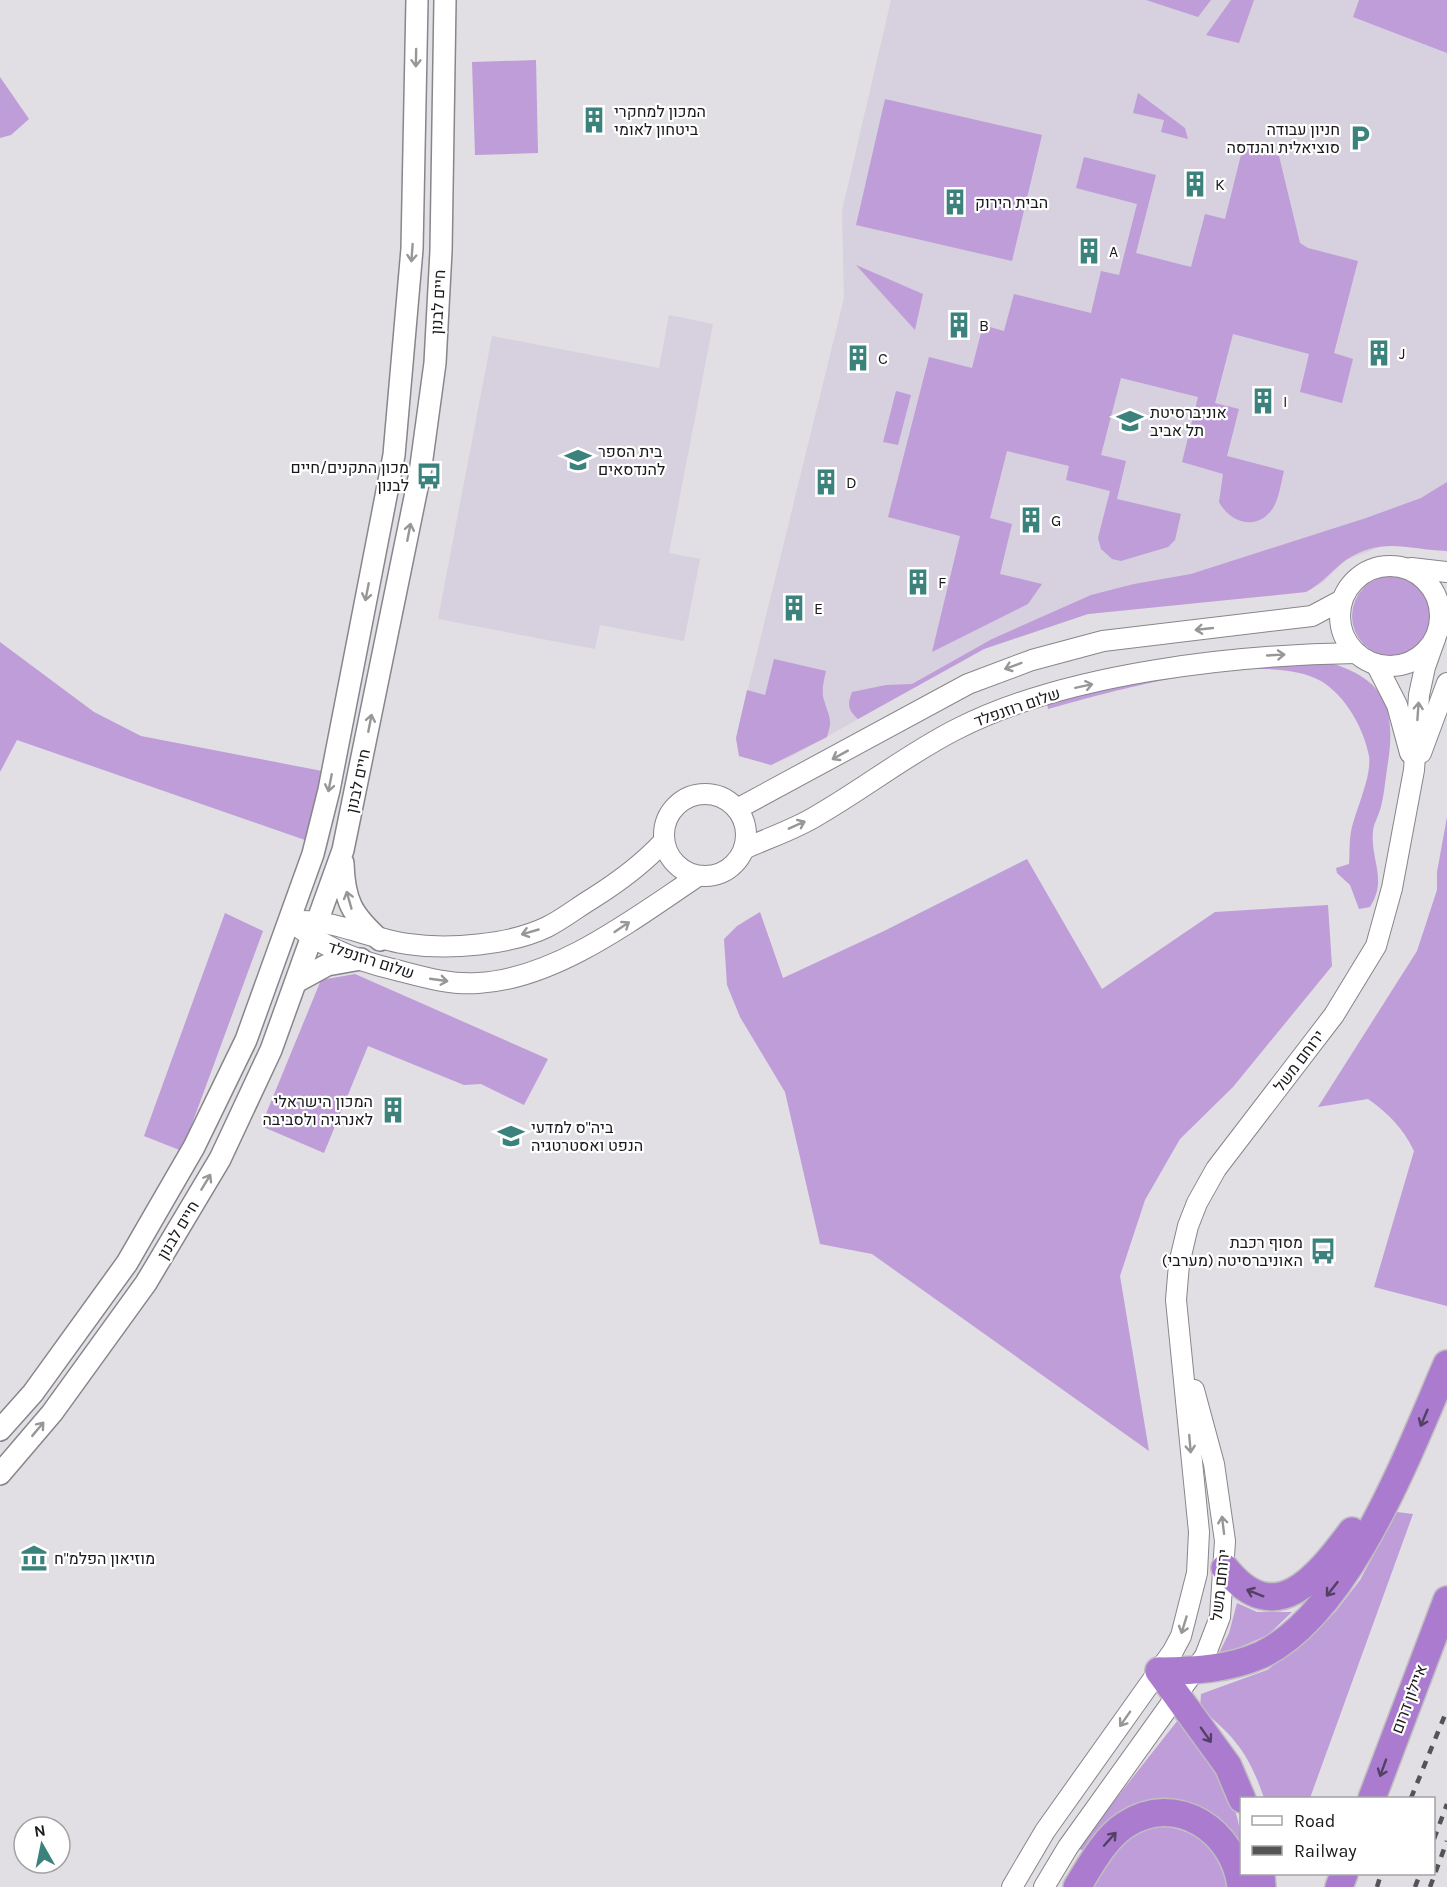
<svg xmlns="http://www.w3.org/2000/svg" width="1447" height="1887" font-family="Karla,Heebo,sans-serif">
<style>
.built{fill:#d7d0de}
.green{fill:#be9dd9}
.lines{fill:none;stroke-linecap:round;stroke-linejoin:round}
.tertiary-casing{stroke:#88858b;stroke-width:22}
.secondary-casing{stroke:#88858b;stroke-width:24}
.motorway-casing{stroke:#bfbebf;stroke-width:30}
.tertiary{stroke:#fff;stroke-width:20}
.secondary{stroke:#fff;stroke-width:21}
.motorway{stroke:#ab7bd0;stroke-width:27}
.rail{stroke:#545356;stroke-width:4.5;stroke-dasharray:8 8;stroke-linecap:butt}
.oneway{stroke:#989798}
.oneway2{stroke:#534063}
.labels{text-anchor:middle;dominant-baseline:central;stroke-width:4.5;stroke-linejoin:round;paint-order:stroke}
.poi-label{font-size:16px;fill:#19181a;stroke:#fff;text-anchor:start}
.street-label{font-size:16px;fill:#19181a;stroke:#fff}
</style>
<rect width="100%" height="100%" fill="#e1dee4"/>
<g class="built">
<path d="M891,0H1447V551L1388,544L1346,560L1322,583L1306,592L1088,614L984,649L792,756L771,765L739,756L736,738L844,298L842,211Z"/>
<path d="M669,315L713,324L669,553L700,559L684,641L600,625L595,649L438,619L492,336L659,368Z"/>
</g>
<g class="green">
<path d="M1146,0H1211L1198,17Z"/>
<path d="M1231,0H1254L1239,43L1206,35Z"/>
<path d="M1359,0H1447V53L1353,17Z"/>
<path d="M536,60L538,153L475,155L472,62Z"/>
<path d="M0,77L29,119L11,135L0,138Z"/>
<path d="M1138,93L1185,128L1188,139L1161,132L1164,120L1133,113Z"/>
<path d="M885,99L1042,135L1012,261L856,225Z"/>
<path d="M1243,147L1279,156L1300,243L1308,248L1358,261L1334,353L1353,359L1342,403L1300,392L1309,354L1233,334L1215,403L1239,409L1227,456L1284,471C1281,482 1279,499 1273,508C1258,531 1231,524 1219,502L1223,474L1182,462L1198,397L1121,378L1101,455L1126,461L1117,499L1181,514L1175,540L1168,547L1121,561L1112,559L1101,549L1098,538L1110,491L1066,480L1069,466L1007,451L990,518L1012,524L1000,574L1042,584L1028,604L932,652L960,536L888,517L929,357L972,368L983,325L1004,331L1014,294L1091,313L1101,271L1119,275L1137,204L1076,188L1084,157L1156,175L1136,253L1191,267L1205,214L1225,219Z"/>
<path d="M856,265L923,294L915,330Z"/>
<path d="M896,391L911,395L898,445L883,442Z"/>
<path d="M1447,482V551C1409,550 1382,536 1346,560C1331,571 1324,582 1306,592L1088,614L984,649L858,719C848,710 847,705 852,692L886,685L912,684L992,639L1091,595L1134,584L1191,574L1366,518L1421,498Z"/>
<circle cx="1392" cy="616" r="40"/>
<path d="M0,642L94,712L141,736L322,771L305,840L17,740L0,772Z"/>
<path d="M1312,658C1380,674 1399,699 1387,769C1385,782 1384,797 1380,810C1378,817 1374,823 1373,831C1370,860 1388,879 1370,907L1359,909L1350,885L1337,873L1336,868L1349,864C1350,853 1349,842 1351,832C1355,811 1372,777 1369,756C1364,729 1346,696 1321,681C1262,648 1112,691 1048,709L1047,702L1164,673Z"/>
<path d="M774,659L826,671C824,679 821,693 824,700C829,718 833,718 827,737L771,765L739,756L736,738L747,690L765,695Z"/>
<path d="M1447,817V1306L1374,1287L1414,1151C1403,1128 1389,1114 1368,1099L1318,1107L1417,951L1437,890V872Z"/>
<path d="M1027,859L1102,989L1215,912L1328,905L1332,966L1233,1087L1180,1139L1145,1200L1120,1276L1149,1451L872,1254L820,1244L785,1092L740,1017L727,985L724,939L737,926L760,912L783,978L884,931Z"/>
<path d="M225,913L263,931L182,1151L144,1136Z"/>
<path d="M355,974L548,1059L524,1105L481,1084L464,1085L368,1046L324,1153L261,1126L321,980Z"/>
<path d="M1397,1512L1413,1514L1310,1798H1264C1249,1754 1236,1738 1200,1708L1201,1694L1267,1670L1303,1644L1336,1611L1360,1580Z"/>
<path d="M1237,1603L1257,1612H1292L1268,1635L1217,1657L1229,1633Z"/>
<path d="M1178,1720C1207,1758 1241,1797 1241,1846L1237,1849C1225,1821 1218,1814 1190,1804L1088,1853L1077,1848Z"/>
<path d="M1158,1825C1202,1832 1214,1845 1228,1887H1089L1129,1834Z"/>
</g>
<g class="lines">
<g class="tertiary-casing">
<g id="tertiary">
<circle cx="1390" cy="616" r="50"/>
<path d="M1411,568L1447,572"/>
<path d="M1376,664L1397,705L1410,753"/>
<path d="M1421,753L1447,683"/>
<circle cx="705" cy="835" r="41"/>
<path d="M737,809L968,684L1032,660L1103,641L1312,616L1342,600"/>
<path d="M744,849C768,838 796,829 818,815C865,788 909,753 957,729C1067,673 1233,655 1356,653"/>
<path d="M290,920C320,947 357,961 396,970C423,977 450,985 478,983C556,979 635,918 698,876"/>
<path d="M301,921C337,921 372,939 408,944C448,950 510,945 547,927C563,919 578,907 593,898C620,881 643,864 664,841"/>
<path d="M1012,1887L1045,1831L1173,1651L1181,1636L1197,1573L1199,1532L1176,1300L1179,1264L1188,1226L1197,1203L1216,1169L1334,1015L1376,946L1392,888L1414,770L1419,695L1425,667L1435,639"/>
<path d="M1044,1887L1068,1847L1205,1656L1220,1617L1225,1541L1214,1464L1194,1390"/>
</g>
</g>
<g class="secondary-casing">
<g id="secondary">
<path d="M343,863C344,901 352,915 380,940"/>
<path d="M296,982L327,965L361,959"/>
<path d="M0,1430L33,1393L127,1263L194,1147L246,1040L313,854L329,790L394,455L412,249L417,0"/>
<path d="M0,1474L52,1413L146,1283L220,1159L271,1050L343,850L420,473L435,363L441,251L445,0"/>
</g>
</g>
<g class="motorway-casing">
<g id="motorway">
<path d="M1225,1568C1276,1632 1318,1576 1352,1531"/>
<path d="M1159,1671C1194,1671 1229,1669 1261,1655C1349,1614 1410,1449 1447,1364"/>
<path d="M1159,1671L1228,1766L1242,1799"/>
<path d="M1372,1798L1447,1600"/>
<path d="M1261,1874L1262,1887"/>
<path d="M1077,1887C1090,1866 1104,1839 1125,1825C1176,1791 1235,1831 1241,1887"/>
<path d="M1339,1887L1344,1874"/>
</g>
</g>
<use href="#tertiary" class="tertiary"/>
<use href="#secondary" class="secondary"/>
<use href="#motorway" class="motorway"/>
<g class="rail">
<path d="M1411,1798L1447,1710"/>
<path d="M1434,1839L1447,1804"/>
<path d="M1377,1887L1381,1874"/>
<path d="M1415,1887L1420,1874"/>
<path d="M1430,1887L1447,1841"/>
</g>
</g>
<defs><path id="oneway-shaft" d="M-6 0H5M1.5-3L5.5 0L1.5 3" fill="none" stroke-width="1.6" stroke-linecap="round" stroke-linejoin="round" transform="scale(1.5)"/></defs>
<g class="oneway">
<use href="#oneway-shaft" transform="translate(416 58) rotate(91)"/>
<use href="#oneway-shaft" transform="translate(412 253) rotate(94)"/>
<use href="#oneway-shaft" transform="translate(409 532) rotate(-79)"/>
<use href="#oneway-shaft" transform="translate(367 592) rotate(101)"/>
<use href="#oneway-shaft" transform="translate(1204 629) rotate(174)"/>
<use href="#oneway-shaft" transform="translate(1276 655) rotate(-3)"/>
<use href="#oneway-shaft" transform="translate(1013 666) rotate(160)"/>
<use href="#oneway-shaft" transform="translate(1084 686) rotate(-12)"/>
<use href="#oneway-shaft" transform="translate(1418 711) rotate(-86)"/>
<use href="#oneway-shaft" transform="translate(370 723) rotate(-79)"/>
<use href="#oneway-shaft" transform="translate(840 755) rotate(151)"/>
<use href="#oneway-shaft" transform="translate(330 783) rotate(101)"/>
<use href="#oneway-shaft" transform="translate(797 825) rotate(-24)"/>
<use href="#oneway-shaft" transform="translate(349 900) rotate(-106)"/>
<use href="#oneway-shaft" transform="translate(622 927) rotate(-34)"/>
<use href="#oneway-shaft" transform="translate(530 932) rotate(164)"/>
<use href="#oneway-shaft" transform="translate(439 980) rotate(8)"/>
<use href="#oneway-shaft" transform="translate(206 1182) rotate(-59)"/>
<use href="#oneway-shaft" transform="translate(38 1429) rotate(-50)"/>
<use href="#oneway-shaft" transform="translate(1190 1444) rotate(85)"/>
<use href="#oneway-shaft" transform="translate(1223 1525) rotate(-97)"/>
<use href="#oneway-shaft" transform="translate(1184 1625) rotate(107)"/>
<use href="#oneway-shaft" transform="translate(1125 1719) rotate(125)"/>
</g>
<g class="oneway2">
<use href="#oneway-shaft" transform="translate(1424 1418) rotate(113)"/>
<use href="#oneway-shaft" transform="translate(1332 1589) rotate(128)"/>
<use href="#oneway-shaft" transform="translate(1255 1593) rotate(-158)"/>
<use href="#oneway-shaft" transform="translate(1206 1735) rotate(55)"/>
<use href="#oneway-shaft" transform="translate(1383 1768) rotate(110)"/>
<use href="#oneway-shaft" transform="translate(1110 1839) rotate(-48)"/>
</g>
<defs>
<g id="building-bare" transform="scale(2.07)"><path d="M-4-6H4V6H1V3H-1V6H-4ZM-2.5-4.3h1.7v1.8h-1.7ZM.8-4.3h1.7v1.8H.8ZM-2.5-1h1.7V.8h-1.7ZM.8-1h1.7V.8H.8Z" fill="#3b827c" stroke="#fff" stroke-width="2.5" paint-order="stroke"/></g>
<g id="parking-bare" transform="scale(2.07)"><path d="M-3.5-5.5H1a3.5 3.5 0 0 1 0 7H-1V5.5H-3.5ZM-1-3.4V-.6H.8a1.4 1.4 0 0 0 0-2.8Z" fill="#3b827c" stroke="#fff" stroke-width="2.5" paint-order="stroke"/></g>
<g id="university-bare" transform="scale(2.07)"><path d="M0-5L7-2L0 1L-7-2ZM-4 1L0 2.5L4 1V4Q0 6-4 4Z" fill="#3b827c" stroke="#fff" stroke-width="2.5" paint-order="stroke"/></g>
<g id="bus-bare" transform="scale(2.07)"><path d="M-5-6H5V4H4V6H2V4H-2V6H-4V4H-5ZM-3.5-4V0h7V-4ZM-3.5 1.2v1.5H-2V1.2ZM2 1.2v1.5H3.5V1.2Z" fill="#3b827c" stroke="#fff" stroke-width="2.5" paint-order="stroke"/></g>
<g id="school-bare" transform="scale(2.07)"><path d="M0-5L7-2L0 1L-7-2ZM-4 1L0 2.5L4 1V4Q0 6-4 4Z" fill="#3b827c" stroke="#fff" stroke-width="2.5" paint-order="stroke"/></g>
<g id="museum-bare" transform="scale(2.07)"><path d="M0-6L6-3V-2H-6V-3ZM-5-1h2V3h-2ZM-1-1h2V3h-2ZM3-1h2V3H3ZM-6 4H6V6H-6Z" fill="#3b827c" stroke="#fff" stroke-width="2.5" paint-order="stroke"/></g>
</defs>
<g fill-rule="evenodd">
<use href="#building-bare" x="594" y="120"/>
<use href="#parking-bare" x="1360" y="138"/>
<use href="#building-bare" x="1195" y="184"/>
<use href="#building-bare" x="955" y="202"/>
<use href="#building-bare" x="1089" y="251"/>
<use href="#building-bare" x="959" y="325"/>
<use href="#building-bare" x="1379" y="353"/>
<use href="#building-bare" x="858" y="358"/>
<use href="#building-bare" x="1263" y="401"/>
<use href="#university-bare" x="1130" y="421"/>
<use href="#university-bare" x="578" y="460"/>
<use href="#bus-bare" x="429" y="476"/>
<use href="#building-bare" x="826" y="482"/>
<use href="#building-bare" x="1031" y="520"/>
<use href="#building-bare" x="918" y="582"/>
<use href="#building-bare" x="794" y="608"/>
<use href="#building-bare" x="393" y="1110"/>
<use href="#school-bare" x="511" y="1136"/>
<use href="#bus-bare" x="1323" y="1251"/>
<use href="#museum-bare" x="34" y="1558"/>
</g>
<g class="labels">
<g class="poi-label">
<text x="614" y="111">המכון למחקרי<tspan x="614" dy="18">ביטחון לאומי</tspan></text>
<text x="1340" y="129" text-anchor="end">חניון עבודה<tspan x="1340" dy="18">סוציאלית והנדסה</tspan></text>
<text x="1215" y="184">K</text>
<text x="975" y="202">הבית הירוק</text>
<text x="1109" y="251">A</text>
<text x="979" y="325">B</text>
<text x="1399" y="353">J</text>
<text x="878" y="358">C</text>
<text x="1283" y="401">I</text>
<text x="1150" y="412">אוניברסיטת<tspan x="1150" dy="18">תל אביב</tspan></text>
<text x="598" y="451">בית הספר<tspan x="598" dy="18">להנדסאים</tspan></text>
<text x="409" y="467" text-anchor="end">מכון התקנים/חיים<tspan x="409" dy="18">לבנון</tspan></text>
<text x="846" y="482">D</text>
<text x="1051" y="520">G</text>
<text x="938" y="582">F</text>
<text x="814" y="608">E</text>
<text x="373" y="1101" text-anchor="end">המכון הישראלי<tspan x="373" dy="18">לאנרגיה ולסביבה</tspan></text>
<text x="531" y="1127">ביה"ס למדעי<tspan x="531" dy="18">הנפט ואסטרטגיה</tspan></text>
<text x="1303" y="1242" text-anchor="end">מסוף רכבת<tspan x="1303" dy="18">האוניברסיטה (מערבי)</tspan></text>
<text x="54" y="1558">מוזיאון הפלמ"ח</text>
</g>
<g class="street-label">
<text transform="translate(438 302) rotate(-87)">חיים לבנון</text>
<text transform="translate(1017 707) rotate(-19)">שלום רוזנפלד</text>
<text transform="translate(358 781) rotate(-78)">חיים לבנון</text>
<text transform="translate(371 960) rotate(18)">שלום רוזנפלד</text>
<text transform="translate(1299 1061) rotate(-53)">ירוחם משל</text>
<text transform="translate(178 1230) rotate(-59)">חיים לבנון</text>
<text transform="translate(1220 1585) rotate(-84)">ירוחם משל</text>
<text transform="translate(1409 1699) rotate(-69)">איילון דרום</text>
</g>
</g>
<rect x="1240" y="1797" width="195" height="78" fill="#ffffff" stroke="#a3a3a3" stroke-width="1.5"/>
<rect x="1252" y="1816" width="30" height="9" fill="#ffffff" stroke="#a3a3a3" stroke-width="1.5"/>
<text x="1294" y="1827" font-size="18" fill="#19181a">Road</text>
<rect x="1252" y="1846" width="30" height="9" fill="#545356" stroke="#a3a3a3" stroke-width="1.5"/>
<text x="1294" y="1857" font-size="18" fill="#19181a">Railway</text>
<g transform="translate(42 1845) rotate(351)"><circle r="28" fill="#ffffff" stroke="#a3a3a3" stroke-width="1.5"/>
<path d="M0-4.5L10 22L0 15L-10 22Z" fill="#3b827c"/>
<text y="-9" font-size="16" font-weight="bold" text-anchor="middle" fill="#19181a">N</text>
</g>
</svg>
